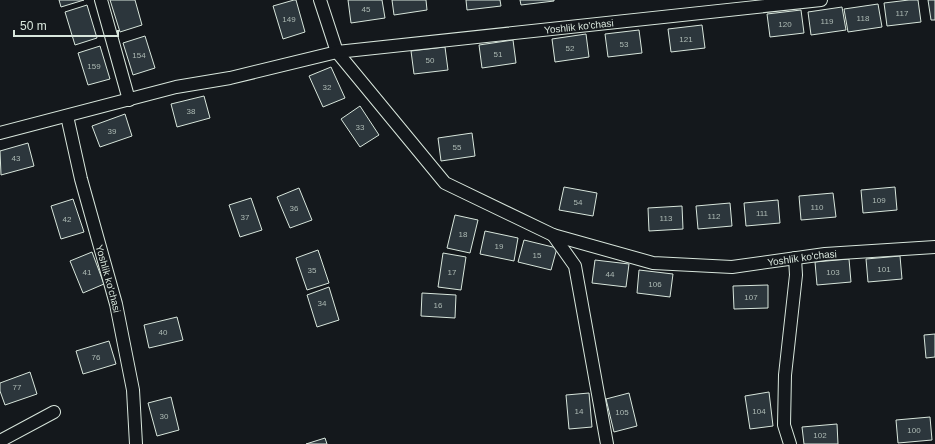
<svg xmlns="http://www.w3.org/2000/svg" width="935" height="444" font-family="Helvetica,sans-serif">
<style>
.building{fill:#2c363c;stroke:#d8e6dc}
.lines{fill:none;stroke-linecap:round;stroke-linejoin:round}
.minor-casing{stroke:#d8e6dc;stroke-width:14}
.minor{stroke:#14181c;stroke-width:12}
.labels{text-anchor:middle;dominant-baseline:central;stroke-width:3;stroke-linejoin:round;paint-order:stroke}
.number-label{font-size:8px;fill:#adbab4}
.street-label{font-size:10px;fill:#d8e6dc;stroke:#14181c}
</style>
<rect width="100%" height="100%" fill="#14181c"/>
<g class="building">
<path d="M59,0H84L61,7Z"/>
<path d="M110,0H135L142,25L120,32Z"/>
<path d="M294,0H296L305,32L283,39L273,6Z"/>
<path d="M348,0H382L385,18L351,23Z"/>
<path d="M392,0H426L427,10L394,15Z"/>
<path d="M466,0H500L501,6L467,10Z"/>
<path d="M520,0H554V1L521,5Z"/>
<path d="M909,0H918L921,22L887,26L884,3Z"/>
<path d="M928,0H935V20H931Z"/>
<path d="M878,4L882,27L848,32L844,9Z"/>
<path d="M87,5L97,38L75,45L65,12Z"/>
<path d="M842,7L846,30L811,35L808,12Z"/>
<path d="M801,10L804,33L770,37L767,14Z"/>
<path d="M702,25L705,48L671,52L668,29Z"/>
<path d="M639,30L642,53L608,57L605,34Z"/>
<path d="M586,34L589,57L555,62L552,39Z"/>
<path d="M145,36L155,68L133,75L123,43Z"/>
<path d="M513,40L516,63L482,68L479,45Z"/>
<path d="M100,46L110,79L88,85L78,53Z"/>
<path d="M445,47L448,70L414,74L411,51Z"/>
<path d="M331,67L345,98L323,107L309,76Z"/>
<path d="M204,96L210,118L177,127L171,104Z"/>
<path d="M360,106L379,135L360,147L341,119Z"/>
<path d="M125,114L132,136L100,147L92,126Z"/>
<path d="M472,133L475,156L441,161L438,138Z"/>
<path d="M28,143L34,166L1,175L0,151Z"/>
<path d="M564,187L597,193L593,216L559,210Z"/>
<path d="M895,187L897,210L863,213L861,190Z"/>
<path d="M299,188L312,220L290,228L277,197Z"/>
<path d="M833,193L836,217L801,220L799,196Z"/>
<path d="M251,198L262,230L240,237L229,205Z"/>
<path d="M73,199L84,232L61,239L51,206Z"/>
<path d="M778,200L780,223L746,226L744,203Z"/>
<path d="M730,203L732,226L698,229L696,206Z"/>
<path d="M682,206L683,229L649,231L648,208Z"/>
<path d="M455,215L478,220L470,253L447,248Z"/>
<path d="M485,231L518,238L514,261L480,254Z"/>
<path d="M524,240L557,248L551,270L518,262Z"/>
<path d="M318,250L329,283L307,290L296,258Z"/>
<path d="M92,252L104,284L83,293L70,261Z"/>
<path d="M443,253L466,257L461,290L438,287Z"/>
<path d="M900,256L902,279L868,282L866,259Z"/>
<path d="M849,259L851,282L817,285L815,262Z"/>
<path d="M595,260L629,264L626,287L592,283Z"/>
<path d="M639,270L673,274L670,297L637,293Z"/>
<path d="M768,285V308L734,309L733,286Z"/>
<path d="M329,287L339,320L317,327L307,295Z"/>
<path d="M422,293L456,295L455,318L421,316Z"/>
<path d="M177,317L183,340L149,348L144,325Z"/>
<path d="M935,334V357L926,358L924,335Z"/>
<path d="M109,341L116,364L83,374L76,351Z"/>
<path d="M30,372L37,394L5,405L0,391V383Z"/>
<path d="M769,392L773,426L750,429L745,396Z"/>
<path d="M589,393L592,427L569,429L566,395Z"/>
<path d="M629,393L637,426L614,432L606,399Z"/>
<path d="M171,397L179,430L157,436L148,403Z"/>
<path d="M930,417L932,440L898,443L896,420Z"/>
<path d="M837,424L838,444H804L802,427Z"/>
<path d="M325,438L327,444H306Z"/>
</g>
<g class="lines">
<g class="minor-casing">
<g id="minor">
<path d="M101,0L129,100"/>
<path id="s1" d="M320,0L337,52L445,183L553,235L653,263L732,267L825,254L935,247"/>
<path id="s2" d="M67,116L81,179L116,304L133,390L136,444"/>
<path id="s3" d="M0,133L176,87L230,78L337,52L821,0"/>
<path d="M553,235L575,266L607,444"/>
<path d="M0,441L54,412"/>
<path d="M790,444L784,425L785,375L796,275L795,258"/>
</g>
</g>
<use href="#minor" class="minor"/>
</g>
<g class="labels">
<g class="number-label">
<text x="366" y="9">45</text>
<text x="902" y="13">117</text>
<text x="863" y="18">118</text>
<text x="289" y="19">149</text>
<text x="827" y="21">119</text>
<text x="785" y="24">120</text>
<text x="686" y="39">121</text>
<text x="624" y="44">53</text>
<text x="570" y="48">52</text>
<text x="498" y="54">51</text>
<text x="139" y="55">154</text>
<text x="430" y="60">50</text>
<text x="94" y="66">159</text>
<text x="327" y="87">32</text>
<text x="191" y="111">38</text>
<text x="360" y="127">33</text>
<text x="112" y="131">39</text>
<text x="457" y="147">55</text>
<text x="16" y="158">43</text>
<text x="879" y="200">109</text>
<text x="578" y="202">54</text>
<text x="817" y="207">110</text>
<text x="294" y="208">36</text>
<text x="762" y="213">111</text>
<text x="714" y="216">112</text>
<text x="245" y="217">37</text>
<text x="666" y="218">113</text>
<text x="67" y="219">42</text>
<text x="463" y="234">18</text>
<text x="499" y="246">19</text>
<text x="537" y="255">15</text>
<text x="884" y="269">101</text>
<text x="312" y="270">35</text>
<text x="87" y="272">41</text>
<text x="452" y="272">17</text>
<text x="833" y="272">103</text>
<text x="610" y="274">44</text>
<text x="655" y="284">106</text>
<text x="751" y="297">107</text>
<text x="322" y="303">34</text>
<text x="438" y="305">16</text>
<text x="163" y="332">40</text>
<text x="96" y="357">76</text>
<text x="17" y="387">77</text>
<text x="579" y="411">14</text>
<text x="759" y="411">104</text>
<text x="622" y="412">105</text>
<text x="164" y="416">30</text>
<text x="914" y="430">100</text>
<text x="820" y="435">102</text>
</g>
<g class="street-label">
<text stroke="none"><textPath href="#s3" startOffset="590">Yoshlik ko'chasi</textPath></text>
<text stroke="none"><textPath href="#s1" startOffset="598">Yoshlik ko'chasi</textPath></text>
<text stroke="none"><textPath href="#s2" startOffset="168">Yoshlik ko'chasi</textPath></text>
</g>
</g>
<path d="M14 30v6h104v-6" fill="none" stroke="#d8e6dc" stroke-width="2"/>
<text x="20" y="30" font-size="12" fill="#d8e6dc" stroke="#14181c" stroke-width="3" paint-order="stroke">50 m</text>
</svg>
